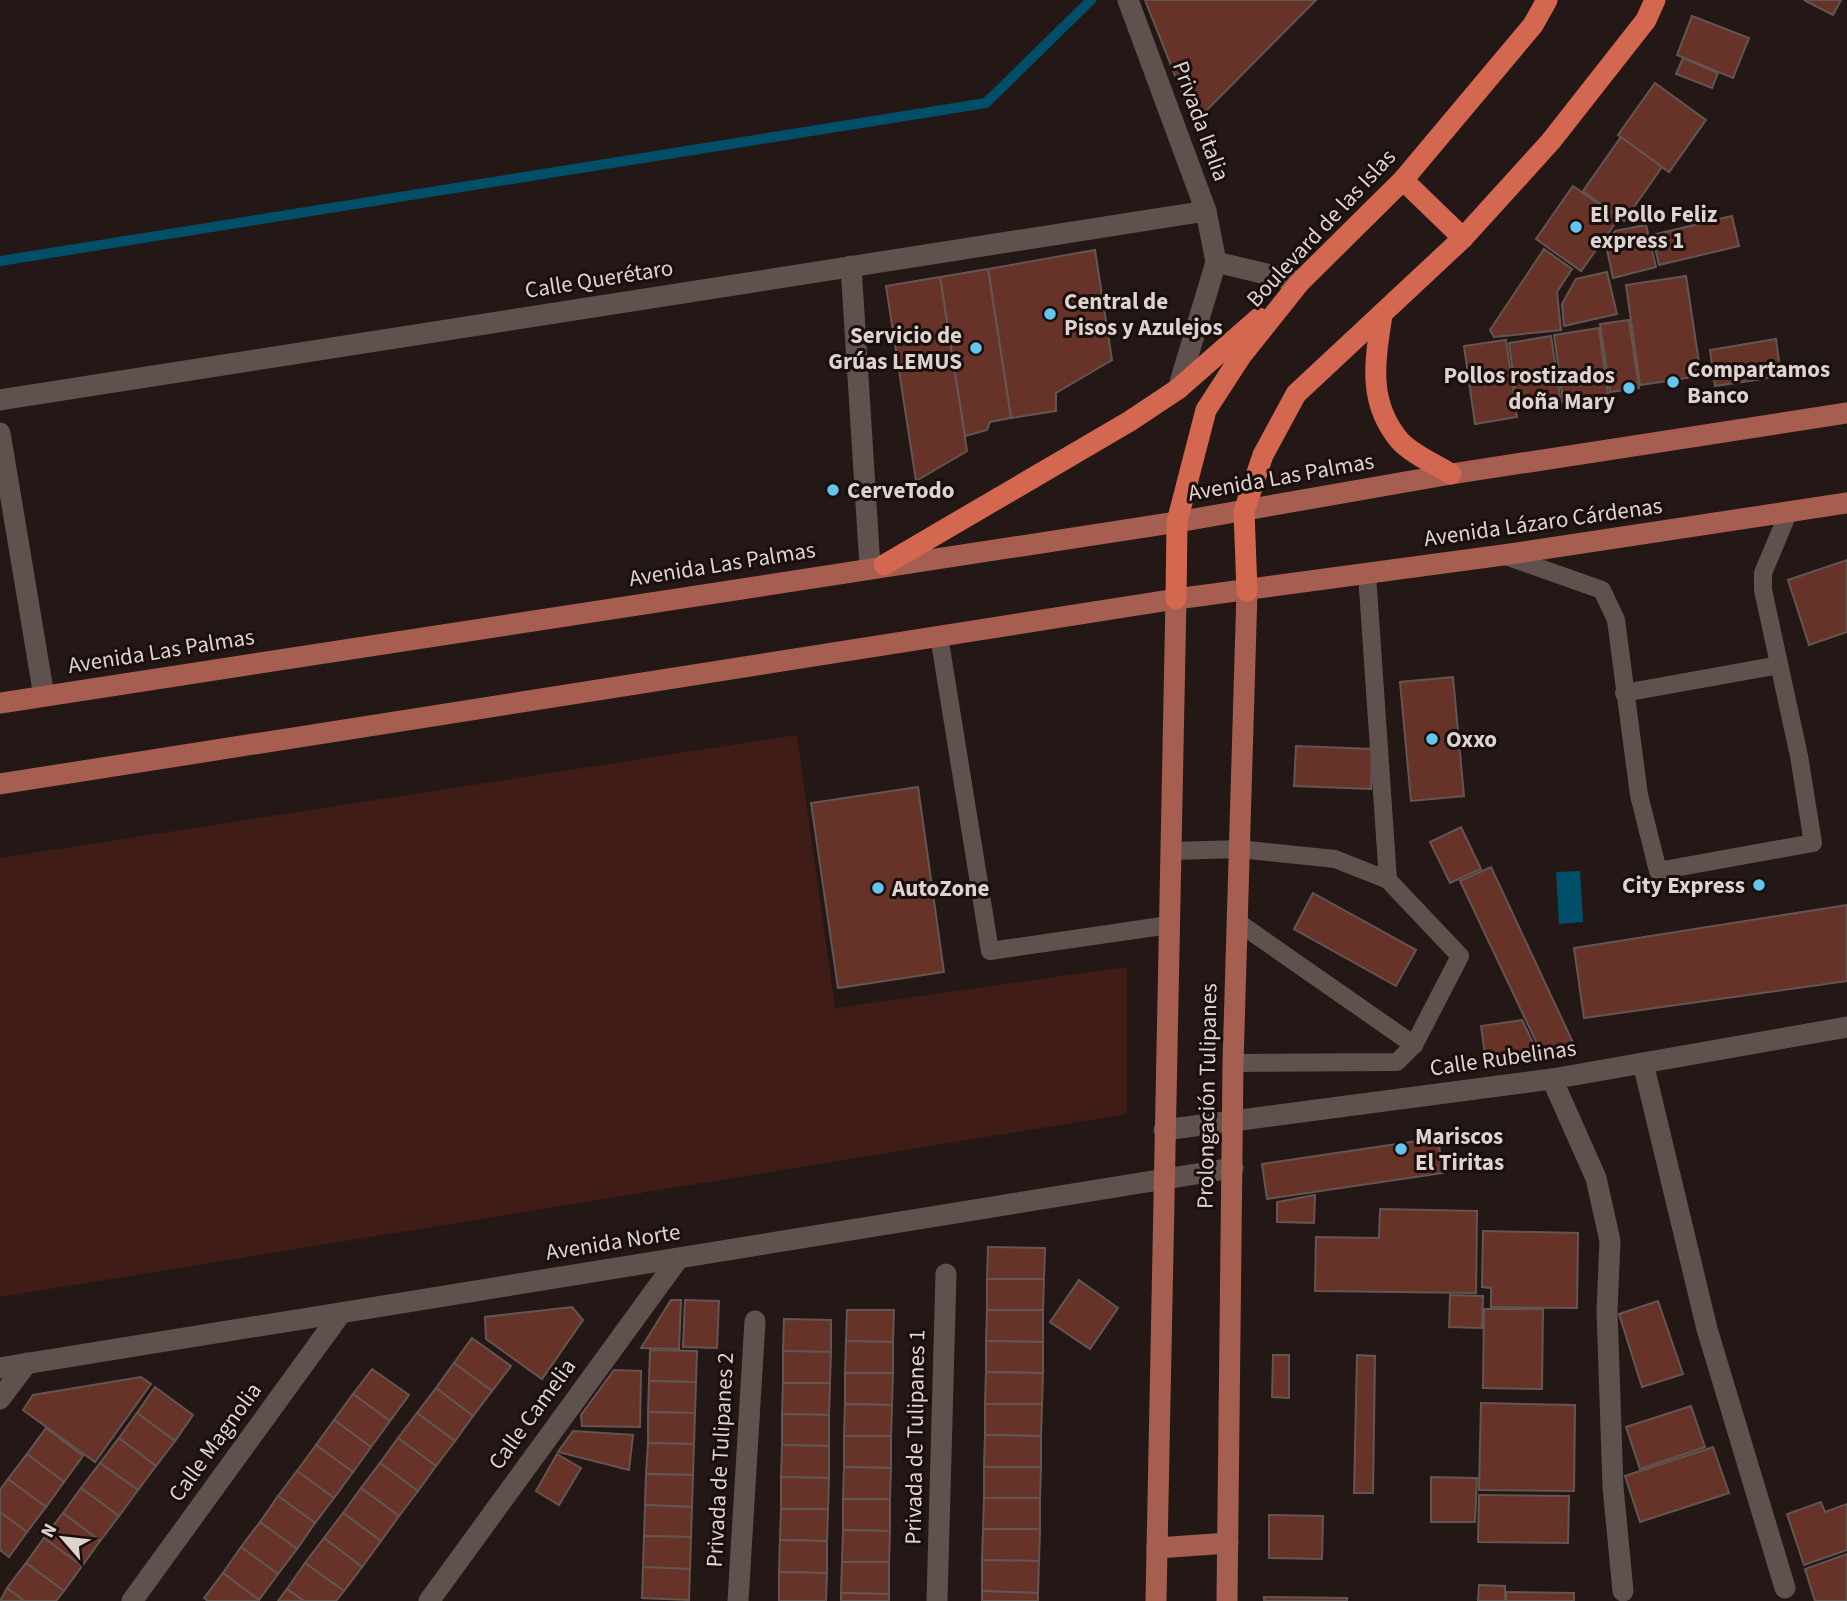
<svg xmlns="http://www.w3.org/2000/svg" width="1847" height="1601" font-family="'Source Sans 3',sans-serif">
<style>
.green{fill:#3f1d16}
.water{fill:#004f68}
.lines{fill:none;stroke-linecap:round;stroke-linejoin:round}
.stream{stroke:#004f68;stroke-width:10}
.building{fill:#673227;stroke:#635552;stroke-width:2}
.lane{stroke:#5f514e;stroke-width:18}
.street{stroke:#5f514e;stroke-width:21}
.secondary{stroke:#5f514e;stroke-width:21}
.primary{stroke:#a55e4f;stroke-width:21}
.highway{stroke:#d46750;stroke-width:21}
.poi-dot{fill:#64c5ee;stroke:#1a0f0d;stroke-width:2.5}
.labels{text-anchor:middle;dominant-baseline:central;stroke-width:6;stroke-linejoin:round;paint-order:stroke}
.street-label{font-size:23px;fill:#ddd4d2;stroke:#1a0f0d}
.poi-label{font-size:23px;font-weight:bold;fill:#ddd4d2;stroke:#1a0f0d;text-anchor:start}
</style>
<rect width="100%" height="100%" fill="#241816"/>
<path class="green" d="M797,735L835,1008L1127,967V1114L0,1297V858Z"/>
<path class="water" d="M1580,871L1583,922L1559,924L1556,872Z"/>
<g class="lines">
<path class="stream" d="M0,261L986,103L1091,0"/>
</g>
<g class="building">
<path d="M1145,0H1316L1194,123Z"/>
<path d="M1804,0H1841L1833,15Z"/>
<path d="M1692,16L1749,38L1733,78L1677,55Z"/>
<path d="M1683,58L1718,73L1712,88L1676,74Z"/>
<path d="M1655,83L1706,120L1669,172L1618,135Z"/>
<path d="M1621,137L1662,167L1624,221L1583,191Z"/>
<path d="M1573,186L1619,218L1581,271L1536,239Z"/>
<path d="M1732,216L1739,246L1659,265L1652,235Z"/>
<path d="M1646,225L1656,267L1613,278L1606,245L1615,231Z"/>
<path d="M1544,249L1572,269L1557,292L1561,330L1494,337L1490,330Z"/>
<path d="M1095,250L1112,360L1056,393V411L1011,418L988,269Z"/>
<path d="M988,269L1011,418L990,422L987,430L965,436L940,277Z"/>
<path d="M1607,272L1617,314L1564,326L1562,304L1576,279Z"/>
<path d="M1686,276L1701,376L1640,385L1626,285Z"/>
<path d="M940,277L967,451L916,481L886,286Z"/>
<path d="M1629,320L1639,388L1610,392L1600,324Z"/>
<path d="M1599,328L1608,394L1563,401L1554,335Z"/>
<path d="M1551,336L1561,403L1518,410L1509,343Z"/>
<path d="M1776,339L1781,376L1715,386L1710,350Z"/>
<path d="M1506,340L1517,417L1475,424L1464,346Z"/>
<path d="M1847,560V632L1809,645L1788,580Z"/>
<path d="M1453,677L1464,796L1411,801L1400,682Z"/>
<path d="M1296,746L1372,749L1371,789L1294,786Z"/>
<path d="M918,787L944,972L838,988L811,803Z"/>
<path d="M1461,827L1481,869L1450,883L1430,842Z"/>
<path d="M1491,867L1575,1047L1541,1052L1460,881Z"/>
<path d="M1313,893L1416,950L1396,986L1294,929Z"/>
<path d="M1847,905V981L1584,1018L1574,948Z"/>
<path d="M1522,1020L1538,1053L1486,1062L1481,1026Z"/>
<path d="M1438,1138L1443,1173L1267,1199L1262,1164Z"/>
<path d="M1315,1195L1314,1223L1277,1222V1202Z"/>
<path d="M1380,1209L1477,1211L1476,1293L1315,1291L1316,1237L1379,1238Z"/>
<path d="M1483,1231L1578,1233L1577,1308L1491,1307V1288L1482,1287Z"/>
<path d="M988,1247L1045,1248L1044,1279H987Z"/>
<path d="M987,1279H1044L1043,1310H987Z"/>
<path d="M1079,1280L1118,1308L1090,1349L1050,1322Z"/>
<path d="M1450,1295L1483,1296L1482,1328L1449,1327Z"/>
<path d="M671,1300H681L679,1349L641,1348Z"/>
<path d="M685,1300L719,1301L717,1348L683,1347Z"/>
<path d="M1658,1301L1683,1374L1642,1387L1619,1314Z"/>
<path d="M572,1307L583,1320L542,1379L486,1339L485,1317Z"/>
<path d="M1484,1309H1543L1542,1389L1483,1388Z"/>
<path d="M847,1310H894L893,1342L846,1341Z"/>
<path d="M987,1310H1043V1342L986,1341Z"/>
<path d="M784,1319L831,1320V1352L783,1351Z"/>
<path d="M472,1338L511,1366L492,1391L454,1363Z"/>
<path d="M846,1341L893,1342V1373H845Z"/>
<path d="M986,1341L1043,1342V1373L986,1372Z"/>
<path d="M650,1350L697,1351L696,1382L649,1381Z"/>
<path d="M783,1351L831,1352L830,1383H783Z"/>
<path d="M1273,1355H1289V1398L1272,1397Z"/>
<path d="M1357,1355L1375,1356L1373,1493H1354Z"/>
<path d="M454,1363L492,1391L473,1416L436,1388Z"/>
<path d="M372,1369L409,1395L390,1421L353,1394Z"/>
<path d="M614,1370L641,1371L640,1427L582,1426L581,1415Z"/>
<path d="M986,1372L1043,1373L1042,1404H985Z"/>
<path d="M845,1373H893L892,1405L845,1404Z"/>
<path d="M141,1377L151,1384L95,1462L23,1410L33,1395Z"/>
<path d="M649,1381L696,1382L695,1413L648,1412Z"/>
<path d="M783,1383H830L829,1415L782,1414Z"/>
<path d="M155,1387L193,1415L175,1441L137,1413Z"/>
<path d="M436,1388L473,1416L455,1441L417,1413Z"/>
<path d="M353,1394L390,1421L371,1447L334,1420Z"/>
<path d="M1481,1403L1575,1405L1574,1491L1479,1490Z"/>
<path d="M845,1404L892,1405L891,1436H844Z"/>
<path d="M985,1404H1042L1041,1436L985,1435Z"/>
<path d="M1691,1406L1705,1447L1640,1469L1626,1427Z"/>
<path d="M648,1412L695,1413L694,1444L648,1443Z"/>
<path d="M137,1413L175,1441L156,1466L119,1438Z"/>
<path d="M417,1413L455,1441L436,1466L398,1438Z"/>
<path d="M782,1414L829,1415V1446L782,1445Z"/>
<path d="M334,1420L371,1447L353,1472L316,1445Z"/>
<path d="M46,1428L83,1456L64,1482L27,1454Z"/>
<path d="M573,1431L633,1435L629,1470L558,1452Z"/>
<path d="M985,1435L1041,1436V1467H984Z"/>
<path d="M844,1436H891V1468L844,1467Z"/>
<path d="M119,1438L156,1466L138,1490L100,1463Z"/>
<path d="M398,1438L436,1466L418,1491L380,1463Z"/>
<path d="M648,1443L694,1444L693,1475L646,1474Z"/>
<path d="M316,1445L353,1472L334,1498L297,1471Z"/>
<path d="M782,1445L829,1446V1478L781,1477Z"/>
<path d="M1713,1447L1729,1493L1640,1522L1625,1476Z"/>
<path d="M27,1454L64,1482L46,1507L8,1479Z"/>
<path d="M557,1454L581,1468L559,1505L536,1491Z"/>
<path d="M100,1463L138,1490L119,1516L81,1488Z"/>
<path d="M380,1463L418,1491L399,1516L361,1488Z"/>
<path d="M844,1467L891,1468L890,1499H843Z"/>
<path d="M984,1467H1041L1040,1498H984Z"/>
<path d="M297,1471L334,1498L315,1523L278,1496Z"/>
<path d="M646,1474L693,1475L692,1507L645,1505Z"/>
<path d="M781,1477L829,1478L828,1509H781Z"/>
<path d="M1431,1477L1477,1478L1475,1522H1431Z"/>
<path d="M8,1479L46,1507L27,1532L0,1512V1490Z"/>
<path d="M81,1488L119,1516L100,1541L63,1513Z"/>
<path d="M361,1488L399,1516L381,1541L343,1513Z"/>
<path d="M1479,1495L1569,1496L1568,1543L1478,1542Z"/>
<path d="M278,1496L315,1523L297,1549L260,1522Z"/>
<path d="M984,1498H1040V1529H983Z"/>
<path d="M843,1499H890V1531L843,1530Z"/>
<path d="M1821,1502L1825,1512L1847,1504V1550L1804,1565L1787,1514Z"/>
<path d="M645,1505L692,1507L691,1537L644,1536Z"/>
<path d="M781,1509H828L827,1541L780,1540Z"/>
<path d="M0,1512L27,1532L9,1557L0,1550Z"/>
<path d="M63,1513L100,1541L82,1566L44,1538Z"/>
<path d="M343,1513L381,1541L362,1567L324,1538Z"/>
<path d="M1269,1515L1323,1516L1322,1559L1269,1558Z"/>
<path d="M260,1522L297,1549L278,1574L241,1547Z"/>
<path d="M983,1529H1040L1039,1561L982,1560Z"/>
<path d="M843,1530L890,1531L889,1562H842Z"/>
<path d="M644,1536L691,1537L690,1569L643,1567Z"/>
<path d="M44,1538L82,1566L64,1591L26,1563Z"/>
<path d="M324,1538L362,1567L344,1591L305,1563Z"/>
<path d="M780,1540L827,1541V1573L779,1572Z"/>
<path d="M241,1547L278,1574L259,1600L223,1573Z"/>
<path d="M1847,1554V1601H1815L1805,1569Z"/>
<path d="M982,1560L1039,1561L1038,1593L982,1591Z"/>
<path d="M842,1562H889V1594L841,1593Z"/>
<path d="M26,1563L64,1591L56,1601H24L7,1588Z"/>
<path d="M305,1563L344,1591L336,1601H304L287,1589Z"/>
<path d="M643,1567L690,1569L689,1600L642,1598Z"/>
<path d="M779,1572L827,1573L826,1601H779Z"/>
<path d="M223,1573L259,1600L258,1601H208L204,1598Z"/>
<path d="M1479,1585L1505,1586V1601H1478Z"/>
<path d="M7,1588L24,1601H0Z"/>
<path d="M287,1589L304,1601H278Z"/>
<path d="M982,1591L1038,1593V1601H982Z"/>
<path d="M1506,1592L1574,1593V1601H1506Z"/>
<path d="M841,1593L889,1594V1601H841Z"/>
<path d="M1264,1597L1347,1598V1601H1264Z"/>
</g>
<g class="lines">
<g class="lane">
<path d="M1503,555L1602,590L1616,620L1639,795L1658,871L1813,843L1799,756L1763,590V573L1789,511"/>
<path d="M1367,574L1388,880"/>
<path d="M939,636L990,951L1169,925"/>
<path d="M1624,693L1779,665"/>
<path d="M1173,851L1239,849L1335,859L1388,880L1460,956L1414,1045L1397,1062L1233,1063"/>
<path d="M1236,921L1414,1045"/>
</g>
<g class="street">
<path d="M1128,0L1206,211L1216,262L1178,389"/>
<path d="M1216,262L1300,282"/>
<path d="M851,266L870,567"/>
<path d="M0,400L1206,211"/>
<path d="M0,433L44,696"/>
<path d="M1643,1063L1707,1329L1785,1588"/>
<path d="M1552,1079L1596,1178L1610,1241L1607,1311L1613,1487L1623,1591"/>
<path d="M1164,1130L1552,1079L1847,1027"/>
<path d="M0,1399L27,1363"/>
<path d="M132,1601L341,1313"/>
<path d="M429,1601L678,1259"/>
<path d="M738,1601L755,1321"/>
<path d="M937,1601L946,1274"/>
</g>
<path class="secondary" d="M0,1368L1233,1168"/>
<g class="primary">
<path d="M0,703L1177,522L1451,474L1847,413"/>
<path d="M0,784L1176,599L1503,555L1847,503"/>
<path d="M1157,1548L1228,1543"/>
<path d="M1156,1601L1176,599"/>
<path d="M1227,1601L1233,1063L1247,591"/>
</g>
<g class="highway">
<path d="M1403,180L1463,238"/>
<path d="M1382,315C1375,361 1367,402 1400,441C1412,454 1435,464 1451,474"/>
<path d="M884,565L1130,421L1178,389L1259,318"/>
<path d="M1247,591L1244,511L1263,455L1296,394L1463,238L1551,141L1646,20L1655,0"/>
<path d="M1176,599L1177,522L1206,410L1241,356L1300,282L1403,180L1533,25L1547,0"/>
</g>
</g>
<g class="poi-dot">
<circle cx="1576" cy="227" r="7"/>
<circle cx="1050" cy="314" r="7"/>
<circle cx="976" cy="348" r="7"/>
<circle cx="1673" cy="382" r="7"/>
<circle cx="1629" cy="388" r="7"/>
<circle cx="833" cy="490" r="7"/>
<circle cx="1432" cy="739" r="7"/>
<circle cx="1759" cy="885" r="7"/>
<circle cx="878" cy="888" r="7"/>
<circle cx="1401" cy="1149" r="7"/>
</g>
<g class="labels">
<g class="street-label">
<text transform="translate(1201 121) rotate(70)">Privada Italia</text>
<text transform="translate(1321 228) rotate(-47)">Boulevard de las Islas</text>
<text transform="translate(599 279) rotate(-9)">Calle Querétaro</text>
<text transform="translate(1281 477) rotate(-10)">Avenida Las Palmas</text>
<text transform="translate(1543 522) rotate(-8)">Avenida Lázaro Cárdenas</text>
<text transform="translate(722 564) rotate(-9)">Avenida Las Palmas</text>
<text transform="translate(161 651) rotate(-9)">Avenida Las Palmas</text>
<text transform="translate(1503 1058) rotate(-8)">Calle Rubelinas</text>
<text transform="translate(1207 1096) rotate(-89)">Prolongación Tulipanes</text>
<text transform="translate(613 1242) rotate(-9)">Avenida Norte</text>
<text transform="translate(532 1414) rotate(-54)">Calle Camelia</text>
<text transform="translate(915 1437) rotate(-89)">Privada de Tulipanes 1</text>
<text transform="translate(215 1442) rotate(-54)">Calle Magnolia</text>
<text transform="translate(720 1460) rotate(-87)">Privada de Tulipanes 2</text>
</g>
<g class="poi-label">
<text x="1590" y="214">El Pollo Feliz<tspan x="1590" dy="26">express 1</tspan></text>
<text x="1064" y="301">Central de<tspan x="1064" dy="26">Pisos y Azulejos</tspan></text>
<text x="962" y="335" text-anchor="end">Servicio de<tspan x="962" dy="26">Grúas LEMUS</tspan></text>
<text x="1687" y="369">Compartamos<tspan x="1687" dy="26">Banco</tspan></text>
<text x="1615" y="375" text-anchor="end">Pollos rostizados<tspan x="1615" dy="26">doña Mary</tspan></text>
<text x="847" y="490">CerveTodo</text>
<text x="1446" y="739">Oxxo</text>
<text x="1745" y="885" text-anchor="end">City Express</text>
<text x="892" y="888">AutoZone</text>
<text x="1415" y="1136">Mariscos<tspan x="1415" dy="26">El Tiritas</tspan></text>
</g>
</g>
<g transform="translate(63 1538) rotate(298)" stroke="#1a0f0d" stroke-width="5" paint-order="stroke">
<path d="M0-5L12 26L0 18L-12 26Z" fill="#ddd4d2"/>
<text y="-10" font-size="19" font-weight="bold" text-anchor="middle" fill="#ddd4d2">N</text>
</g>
</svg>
